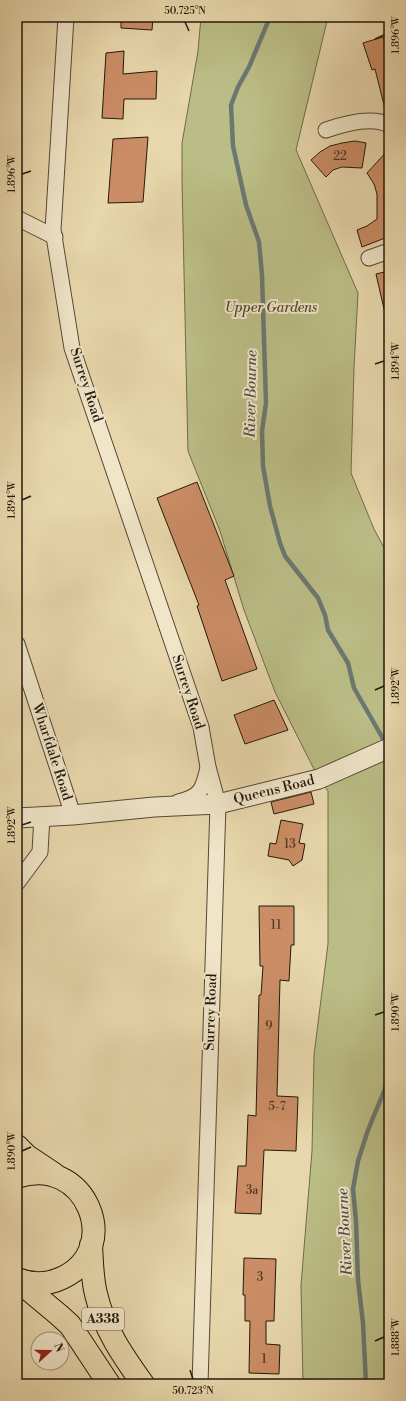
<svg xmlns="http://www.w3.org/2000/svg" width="406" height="1401" font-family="'Libre Bodoni',serif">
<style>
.green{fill:#bbbd86;stroke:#6f6b49}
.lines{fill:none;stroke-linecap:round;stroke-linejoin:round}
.stream{stroke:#6b7871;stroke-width:4.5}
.building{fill:#cb8d65;stroke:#23190c}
.minor-casing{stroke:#544834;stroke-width:17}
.tertiary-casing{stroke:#544834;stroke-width:21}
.trunk-casing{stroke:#23190c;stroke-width:24}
.minor{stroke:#f0e5c9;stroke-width:15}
.tertiary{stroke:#f0e5c9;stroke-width:19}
.trunk{stroke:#e8d7ac;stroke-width:22}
.ticks{fill:none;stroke:#23190c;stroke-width:1.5}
.labels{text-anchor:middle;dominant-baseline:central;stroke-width:4;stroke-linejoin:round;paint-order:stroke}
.number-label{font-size:12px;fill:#4d3622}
.shield{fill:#f0e5c9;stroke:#605645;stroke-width:1}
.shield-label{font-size:13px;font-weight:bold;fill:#23190c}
.park-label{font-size:14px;font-style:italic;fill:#514a31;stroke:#f0e5c9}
.street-label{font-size:14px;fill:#23190c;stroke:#f0e5c9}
.water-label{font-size:15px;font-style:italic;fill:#4d5047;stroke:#f0e5c9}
.neatline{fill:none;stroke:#23190c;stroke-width:1.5}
.ticks-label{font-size:10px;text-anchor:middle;fill:#23190c}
</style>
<rect width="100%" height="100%" fill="#e8d7ac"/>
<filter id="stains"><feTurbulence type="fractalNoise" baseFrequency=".005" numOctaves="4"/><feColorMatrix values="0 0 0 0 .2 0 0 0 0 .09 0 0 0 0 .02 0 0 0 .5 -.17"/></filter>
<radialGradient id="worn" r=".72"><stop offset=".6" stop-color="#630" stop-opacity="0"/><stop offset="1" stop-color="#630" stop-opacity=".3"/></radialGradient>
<path class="green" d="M201,17H328L296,150L358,293L354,368L351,473L374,529L389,557V1384H303L301,1285L312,1151L314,1055L328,944V791L319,779L275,692L244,610L220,531L188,451L182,182V143L198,51Z"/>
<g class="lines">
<g class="stream">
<path d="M270,17L249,67L238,87L231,105L233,146L246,205L259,242L262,275L266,403L262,431L263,466L270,506L280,543L285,556L318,598L325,615L328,630L348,663L354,688L386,744"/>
<path d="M366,1384L363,1323L358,1280L356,1221L353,1189L358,1161L368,1130L385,1089L389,1060"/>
</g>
</g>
<g class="building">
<path d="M121,17H153L152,30L121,28Z"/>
<path d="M383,37L389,54V109H385L375,69L372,70L363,43Z"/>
<path d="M124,51L123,74L157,71L156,99H124L123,119L102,118L106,53Z"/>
<path d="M148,137L143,202L108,203L113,139Z"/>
<path d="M355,141L366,143L362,168L342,167L333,170L326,177L311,160L320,152L330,146L342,143Z"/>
<path d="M389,149V235L385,238L362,247L357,230L367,226L377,219V194L374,184L367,173Z"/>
<path d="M389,271V308L384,309L376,274Z"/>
<path d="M197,482L234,576L225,580L257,669L222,681L197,606L199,605L157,498Z"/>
<path d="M274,700L288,730L245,744L234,715Z"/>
<path d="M311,792L314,804L274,814L271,802Z"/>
<path d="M281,820L303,824L299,843L305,844L302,860L293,866L289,860L268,856L270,843L276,844Z"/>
<path d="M259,906H294V945H291L289,981L280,980L277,1096L298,1097L296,1151L264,1150L261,1214L235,1213L238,1166H246L248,1115L256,1116L259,995H261L263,966H260Z"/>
<path d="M244,1258L276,1259L274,1321H266V1344L280,1345L279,1374L249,1373L250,1321H245V1295H243Z"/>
</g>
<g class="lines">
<g class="minor-casing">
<g id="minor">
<path d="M66,17L53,230L72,348L201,727L208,767L218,804L200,1384"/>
<path d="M326,130C343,124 372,116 389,125"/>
<path d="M17,218L55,237"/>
<path d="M369,258L389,251"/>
<path d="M17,644L73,815"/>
<path d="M178,802C201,797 203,789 208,768"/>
<path d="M17,883L40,852L42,816"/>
</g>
</g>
<g class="tertiary-casing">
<path id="tertiary" d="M17,818L73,815L154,807L218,804L319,779L389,748"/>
</g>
<g class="trunk-casing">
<g id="trunk">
<path d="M17,1146L27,1156L54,1174"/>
<path d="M17,1177C85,1153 125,1249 62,1278C47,1285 32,1285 17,1279"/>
<path d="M91,1245C92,1261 92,1278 96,1294C104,1329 123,1356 143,1384"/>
<path d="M17,1280L59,1315L70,1325L109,1384"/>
</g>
</g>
<use href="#minor" class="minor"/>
<use href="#tertiary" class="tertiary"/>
<use href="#trunk" class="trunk"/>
</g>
<path class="ticks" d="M185,22L189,31M375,39L384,35M22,174L31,171M375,364L384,361M22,500L31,496M375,690L384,686M22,825L31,822M375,1015L384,1012M22,1151L31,1147M375,1341L384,1337M190,1370L193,1379"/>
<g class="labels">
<g class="number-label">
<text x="340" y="156">22</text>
<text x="290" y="844">13</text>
<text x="276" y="925">11</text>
<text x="269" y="1026">9</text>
<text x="277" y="1106">5-7</text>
<text x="252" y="1190">3a</text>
<text x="260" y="1277">3</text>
<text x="264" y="1359">1</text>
</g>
<rect class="shield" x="82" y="1308" width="42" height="22" rx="3"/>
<g class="shield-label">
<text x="103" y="1319">A338</text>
</g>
<g class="park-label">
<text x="271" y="308">Upper Gardens</text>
</g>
<g class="street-label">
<text transform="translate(86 385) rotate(72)">Surrey Road</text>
<text transform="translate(188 692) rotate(72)">Surrey Road</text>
<text transform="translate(52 752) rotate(72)">Wharfdale Road</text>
<text transform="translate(274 790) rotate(-14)">Queens Road</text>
<text transform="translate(211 1012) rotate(-88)">Surrey Road</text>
</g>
<g class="water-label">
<text transform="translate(251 394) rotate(-89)">River Bourne</text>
<text transform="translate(345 1232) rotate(-93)">River Bourne</text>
</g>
</g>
<rect width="406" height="1401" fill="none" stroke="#e8d7ac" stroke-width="44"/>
<g transform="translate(50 1351) rotate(69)"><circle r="19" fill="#f0e5c9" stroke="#9e937d"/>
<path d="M0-3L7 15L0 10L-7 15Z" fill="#8f2418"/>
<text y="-6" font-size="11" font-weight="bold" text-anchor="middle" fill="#23190c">N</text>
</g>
<rect x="22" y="22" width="362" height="1357" class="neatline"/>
<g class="ticks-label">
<text x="185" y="14">50.725°N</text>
<text transform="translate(395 35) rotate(-90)" y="4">1.896°W</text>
<text transform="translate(11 174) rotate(-90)" y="4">1.896°W</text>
<text transform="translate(395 361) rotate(-90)" y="4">1.894°W</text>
<text transform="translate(11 500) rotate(-90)" y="4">1.894°W</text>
<text transform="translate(395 686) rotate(-90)" y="4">1.892°W</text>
<text transform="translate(11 825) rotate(-90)" y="4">1.892°W</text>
<text transform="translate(395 1012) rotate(-90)" y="4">1.890°W</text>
<text transform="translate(11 1151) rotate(-90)" y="4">1.890°W</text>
<text transform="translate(395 1337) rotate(-90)" y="4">1.888°W</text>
<text x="193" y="1394">50.723°N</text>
</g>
<rect width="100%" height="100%" filter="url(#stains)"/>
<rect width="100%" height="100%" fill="url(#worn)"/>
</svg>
